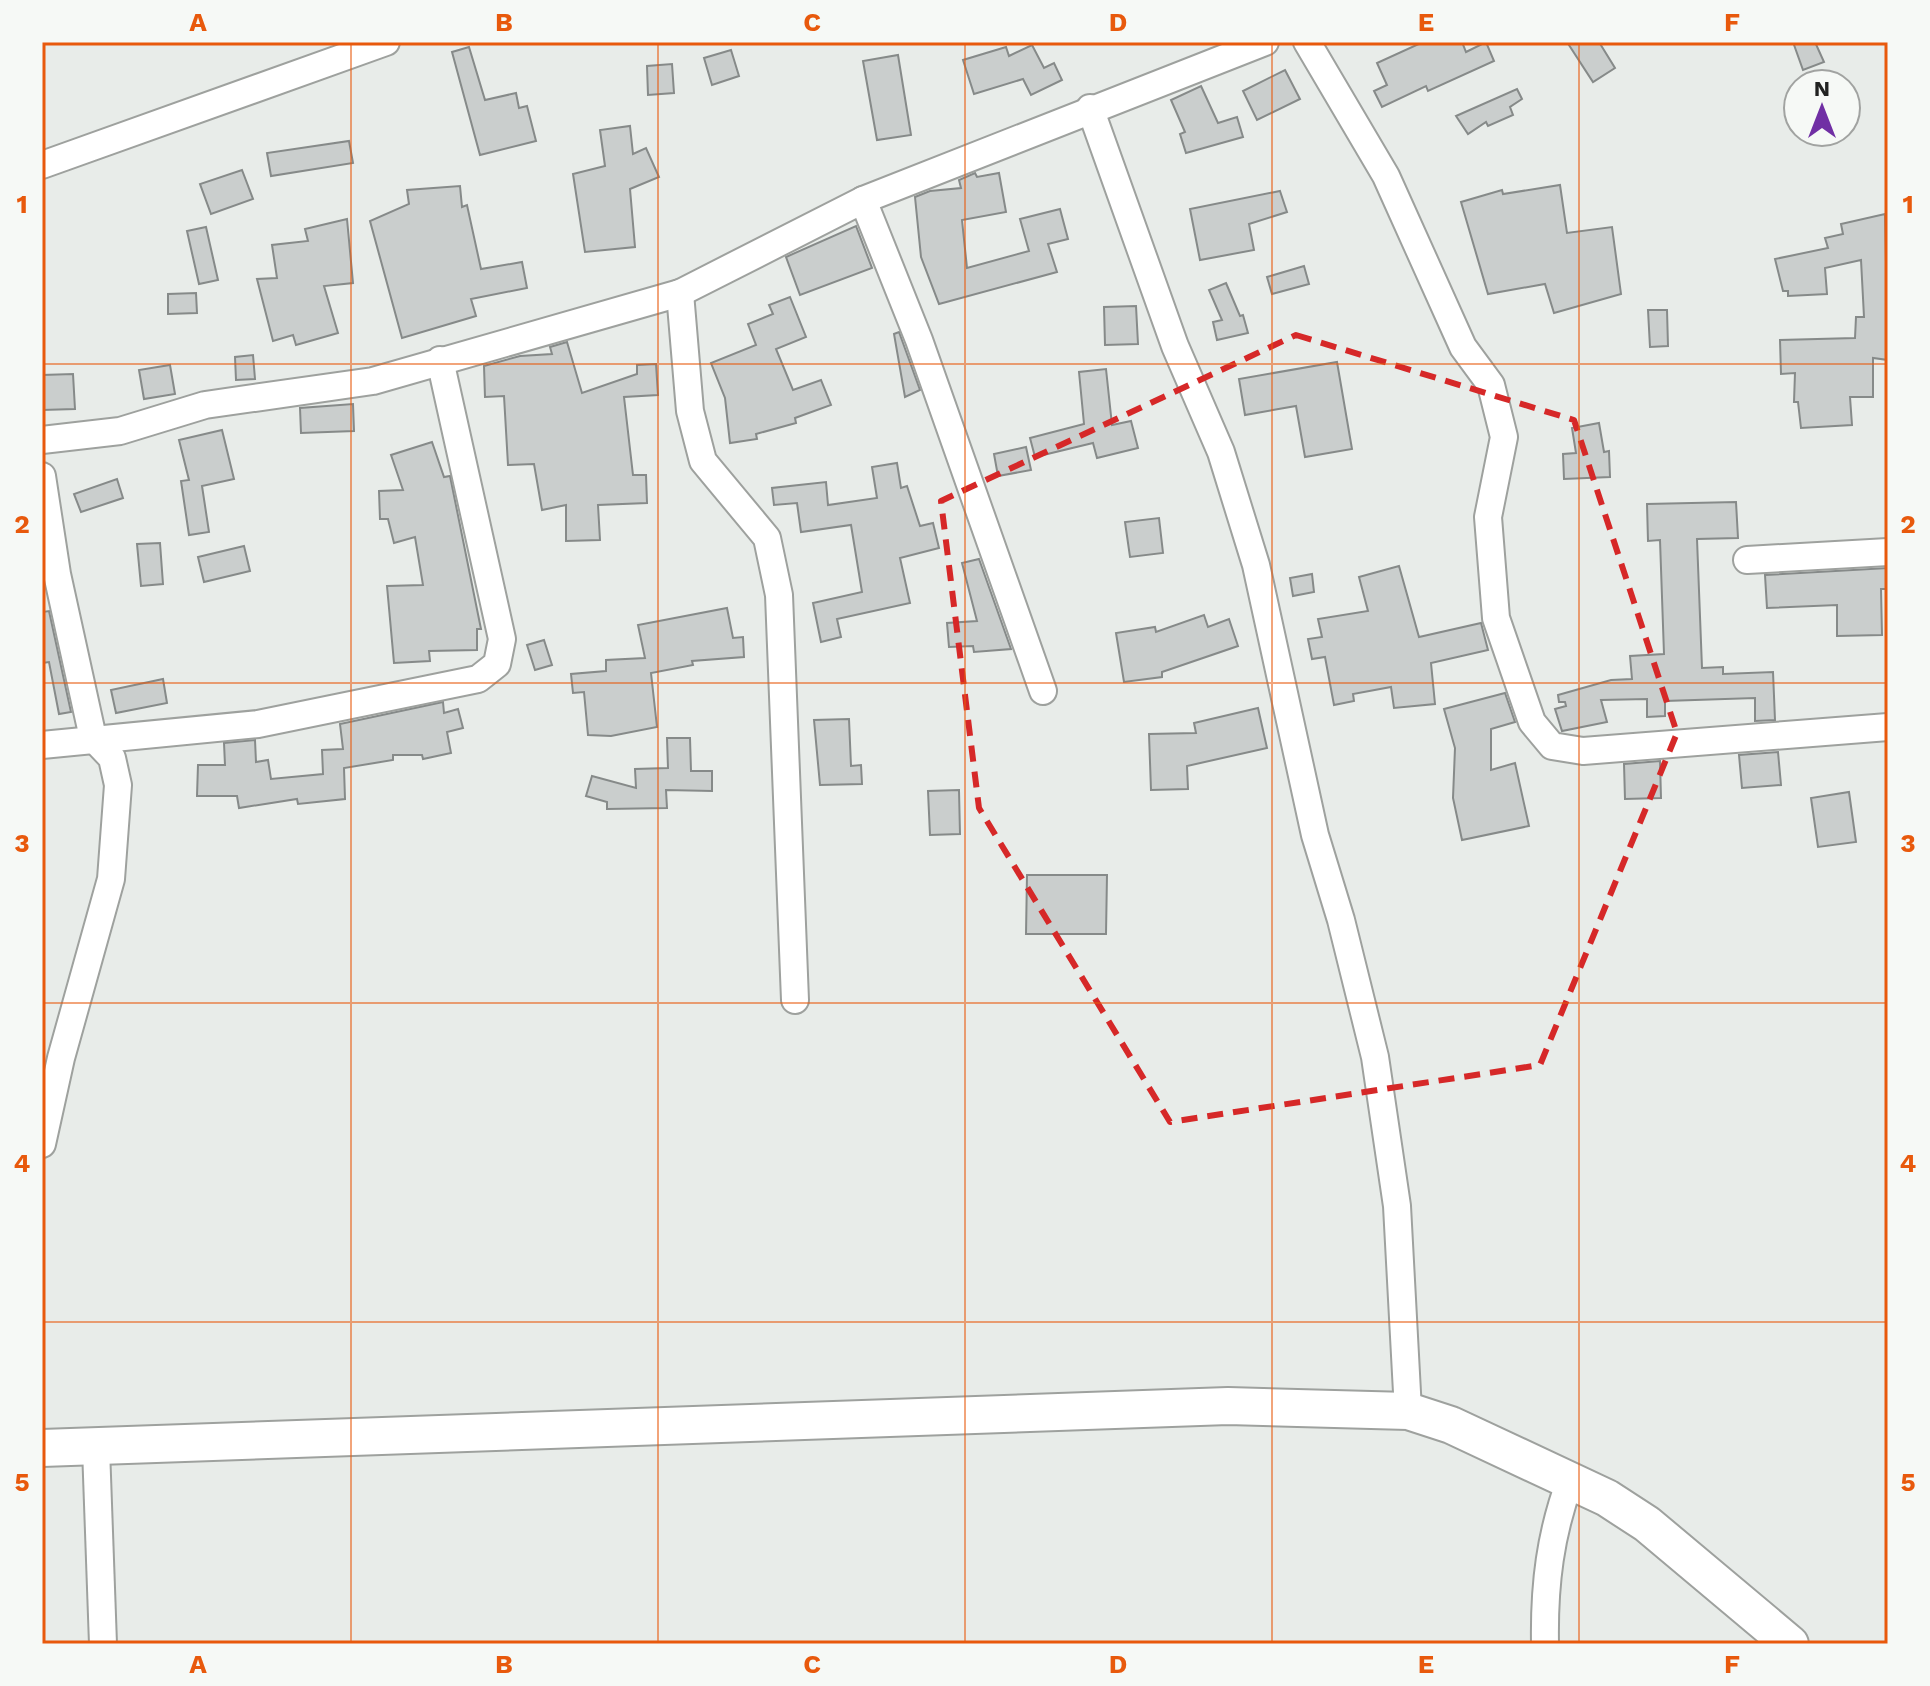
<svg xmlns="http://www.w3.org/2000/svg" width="1930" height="1686" font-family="'Work Sans',sans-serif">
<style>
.building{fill:#cacecd;stroke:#868a89;stroke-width:2}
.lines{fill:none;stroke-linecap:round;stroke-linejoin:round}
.street-casing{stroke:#9ea19e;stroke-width:30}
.secondary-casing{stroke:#9ea19e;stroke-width:40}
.street{stroke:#fff;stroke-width:26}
.secondary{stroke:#fff;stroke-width:36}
.marked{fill:none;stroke:#d62828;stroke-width:6;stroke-dasharray:16 10;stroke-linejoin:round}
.grid{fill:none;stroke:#e8590c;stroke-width:2;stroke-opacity:0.55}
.neatline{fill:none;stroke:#e8590c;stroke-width:3}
.grid-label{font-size:26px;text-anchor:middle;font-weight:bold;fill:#e8590c}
</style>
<rect width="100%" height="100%" fill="#e8ece9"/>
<g class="building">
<path d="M1423,42H1462L1466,52L1486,42L1494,61L1428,91L1426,86L1382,107L1374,91L1387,85L1377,63Z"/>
<path d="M1567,42H1599L1615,68L1593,82Z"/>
<path d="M1793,42H1815L1824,62L1803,70Z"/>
<path d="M1032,45L1044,68L1054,63L1062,80L1031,95L1023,79L974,94L963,60L1006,47L1009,56Z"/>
<path d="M469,47L485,100L516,93L519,108L527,106L536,141L480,155L452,52Z"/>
<path d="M731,50L739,76L712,85L704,58Z"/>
<path d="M898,55L911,135L877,140L863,61Z"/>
<path d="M672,64L674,93L648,95L647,66Z"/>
<path d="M1285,70L1300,99L1257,120L1243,91Z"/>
<path d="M1201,86L1218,123L1237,117L1243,137L1186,153L1180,134L1185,132L1171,100Z"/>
<path d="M1517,89L1522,99L1510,107L1513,115L1488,126L1486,122L1468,134L1456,116Z"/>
<path d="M630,126L633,154L646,148L659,177L630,189L635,247L585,252L573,174L605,166L600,130Z"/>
<path d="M349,141L353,163L271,176L267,153Z"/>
<path d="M242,170L253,199L211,214L200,184Z"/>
<path d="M975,173L977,177L999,173L1006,212L962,220L967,268L1029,251L1020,219L1060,209L1068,239L1048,244L1057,272L939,304L921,257L915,197L930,191L961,188L959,180Z"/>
<path d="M1560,185L1567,233L1612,227L1621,294L1554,313L1545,284L1488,294L1461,202L1502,190L1503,194Z"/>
<path d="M460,186L462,207L467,205L481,269L522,262L527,288L471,299L476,316L402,338L370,221L409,204L407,190Z"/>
<path d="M1280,191L1287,212L1249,224L1254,250L1200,260L1190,209Z"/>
<path d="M1885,214L1888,360L1873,358V397H1850L1852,425L1801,428L1798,402H1794L1795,373L1781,374L1780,340L1855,338L1856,317H1864L1861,260L1825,268L1827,294L1788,296V291H1783L1775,259L1828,248L1825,238L1843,234L1841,224Z"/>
<path d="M347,219L353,283L324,286L338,333L296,345L293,335L273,341L257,279L277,278L272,245L308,241L305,229Z"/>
<path d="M856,226L872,268L800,295L786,257Z"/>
<path d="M206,227L218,280L199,284L187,231Z"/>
<path d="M1304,266L1309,284L1272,294L1267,277Z"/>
<path d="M1226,283L1240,316L1243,315L1248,333L1217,340L1213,322L1222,320L1209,290Z"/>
<path d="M196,293L197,313L168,314V294Z"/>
<path d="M790,297L806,337L776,349L793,390L821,380L831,405L795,418L796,423L756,434L757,439L730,443L725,398L711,363L756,345L748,324L773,314L769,305Z"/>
<path d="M1136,306L1138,344L1105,345L1104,307Z"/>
<path d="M1648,310H1667L1668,346L1650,347Z"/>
<path d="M899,332L920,390L905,397L894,334Z"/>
<path d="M567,342L582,393L637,374V365L656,364L658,395L624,397L633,475H646L647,503L598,505L600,540L566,541V505L542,510L534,464L508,465L504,396L485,397L484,366L520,356L552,354L550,347Z"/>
<path d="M253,355L255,379L236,380L235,357Z"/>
<path d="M1337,362L1352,449L1305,457L1296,406L1245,415L1239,379Z"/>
<path d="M170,365L175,394L144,399L139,370Z"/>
<path d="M1106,369L1112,425L1131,421L1138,448L1097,458L1093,443L1035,457L1030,438L1084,424L1079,372Z"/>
<path d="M73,374L75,409L42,410V375Z"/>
<path d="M353,404L354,431L301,433L300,408Z"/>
<path d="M1599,423L1604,452L1609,451L1610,477L1564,479L1563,454L1576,453L1572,428Z"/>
<path d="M222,430L234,479L202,486L209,532L189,535L181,481L189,480L179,440Z"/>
<path d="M432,442L444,477L450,476L481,629H477V650L429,651L430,661L394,663L387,586L423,585L415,537L394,543L388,519H380L379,491L403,490L391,455Z"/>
<path d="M1026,447L1031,470L998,476L994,454Z"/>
<path d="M897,463L901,488L907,486L920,526L933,523L939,548L900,558L910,603L837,619L841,637L821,642L813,603L862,592L851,525L801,532L797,503L774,505L772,488L826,482L828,505L877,498L872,467Z"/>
<path d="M117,479L123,498L81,512L74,494Z"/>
<path d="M1736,502L1738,538L1697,539L1702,668L1723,667V674L1773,672L1775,720L1755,721V698L1665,701V716L1647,717V699L1601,700L1607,722L1562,731L1555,709L1566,706L1565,702H1559L1558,695L1611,680L1632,679L1630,656L1664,654L1660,540L1648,541L1647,504Z"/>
<path d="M1159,518L1163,553L1130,557L1125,522Z"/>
<path d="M160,543L163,584L141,586L137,544Z"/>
<path d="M244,546L250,571L204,582L198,557Z"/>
<path d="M979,559L1011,649L974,652L973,646L949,647L947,623L977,621L962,563Z"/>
<path d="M1399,566L1419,637L1481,623L1488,650L1431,663L1435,704L1394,708L1391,687L1353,694L1354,701L1334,705L1325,657L1312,659L1308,639L1322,637L1318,619L1368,611L1359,577Z"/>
<path d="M1888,568V589H1881L1882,635L1837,636V605L1767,608L1765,575Z"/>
<path d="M1312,574L1314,592L1293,596L1290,578Z"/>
<path d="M727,608L733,638L743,637L744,657L692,661L693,665L651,673L657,727L611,736L588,735L584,692L573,693L571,674L606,671V660L645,658L638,625Z"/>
<path d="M49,611L71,712L59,714L49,662L42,663V612Z"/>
<path d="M1204,615L1208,627L1229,619L1238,646L1162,672V677L1124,682L1116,633L1155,627L1156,632Z"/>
<path d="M544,640L552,665L535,670L527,645Z"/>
<path d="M163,679L167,703L116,713L111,690Z"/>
<path d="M1505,693L1515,722L1491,729V770L1515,763L1529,826L1462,840L1453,798L1455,748L1444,709Z"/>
<path d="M443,702L444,713L458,709L463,728L447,732L451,753L423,759L422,755H393V760L344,768L345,799L298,804L297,799L239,808L237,796H197L198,765H225L224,743L255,740L256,762L268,760L271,779L323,774L322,750L343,749L340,724Z"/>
<path d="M1258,708L1267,748L1187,766L1188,789L1151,790L1149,734L1196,733L1194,723Z"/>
<path d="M849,719L851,766L861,765L862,784L820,785L814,720Z"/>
<path d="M667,738H690L691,771H712V791L666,790L667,808L607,809V802L586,796L592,776L636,788L635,769L668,768Z"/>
<path d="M1778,752L1781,785L1742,788L1739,755Z"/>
<path d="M1660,761L1661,798L1625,799L1624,764Z"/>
<path d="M959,790L960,834L930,835L928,791Z"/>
<path d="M1849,792L1856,842L1818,847L1811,798Z"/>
<path d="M1027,875H1107L1106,934H1026Z"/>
</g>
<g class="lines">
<g class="street-casing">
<g id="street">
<path d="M1307,42L1386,176L1463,347L1491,385L1504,437L1488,517L1496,618L1532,722L1552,746L1583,751L1888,727"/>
<path d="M1090,108L1175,346L1221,452L1256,565L1315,835L1341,920L1375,1057L1397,1206L1408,1411"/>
<path d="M42,165L386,42"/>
<path d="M863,200L919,340L1043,691"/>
<path d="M680,293L690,411L703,461L767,538L779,595L795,1000"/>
<path d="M42,440L120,431L205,405L373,381L680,293L863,200L1265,42"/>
<path d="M42,476L57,574L93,738L112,758L118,785L111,879L61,1058L42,1144"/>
<path d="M1747,560L1888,552"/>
<path d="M42,745L258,724L478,679L497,664L502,639L440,360"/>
<path d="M96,1448L103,1644"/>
<path d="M1545,1644C1544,1585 1550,1534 1571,1478"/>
</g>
</g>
<g class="secondary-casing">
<path id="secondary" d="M42,1448L1228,1406L1408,1411L1451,1425L1607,1498L1647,1524L1790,1644"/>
</g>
<use href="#street" class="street"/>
<use href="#secondary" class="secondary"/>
</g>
<path class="marked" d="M1296,335L1574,420L1677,733L1540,1065L1170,1122L979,808L941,501Z"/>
<path class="grid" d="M351,42V1644M658,42V1644M965,42V1644M1272,42V1644M1579,42V1644M42,364H1888M42,683H1888M42,1003H1888M42,1322H1888"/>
<rect width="1930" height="1686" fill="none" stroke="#f6f9f6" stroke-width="88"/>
<g transform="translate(1822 108)"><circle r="38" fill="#f6f9f6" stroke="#a1a3a1" stroke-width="2"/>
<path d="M0-6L14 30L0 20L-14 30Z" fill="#702fa4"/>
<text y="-12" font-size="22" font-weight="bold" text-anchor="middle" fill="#212221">N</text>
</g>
<rect x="44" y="44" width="1842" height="1598" class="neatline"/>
<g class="grid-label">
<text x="198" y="31">A</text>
<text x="504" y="31">B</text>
<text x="812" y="31">C</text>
<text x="1118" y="31">D</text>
<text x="1426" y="31">E</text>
<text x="1732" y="31">F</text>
<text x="22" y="213">1</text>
<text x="1908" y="213">1</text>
<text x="22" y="533">2</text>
<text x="1908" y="533">2</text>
<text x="22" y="852">3</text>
<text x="1908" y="852">3</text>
<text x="22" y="1172">4</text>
<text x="1908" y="1172">4</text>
<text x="22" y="1491">5</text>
<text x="1908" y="1491">5</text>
<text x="198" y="1673">A</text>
<text x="504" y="1673">B</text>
<text x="812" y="1673">C</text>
<text x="1118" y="1673">D</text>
<text x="1426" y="1673">E</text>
<text x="1732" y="1673">F</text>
</g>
</svg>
